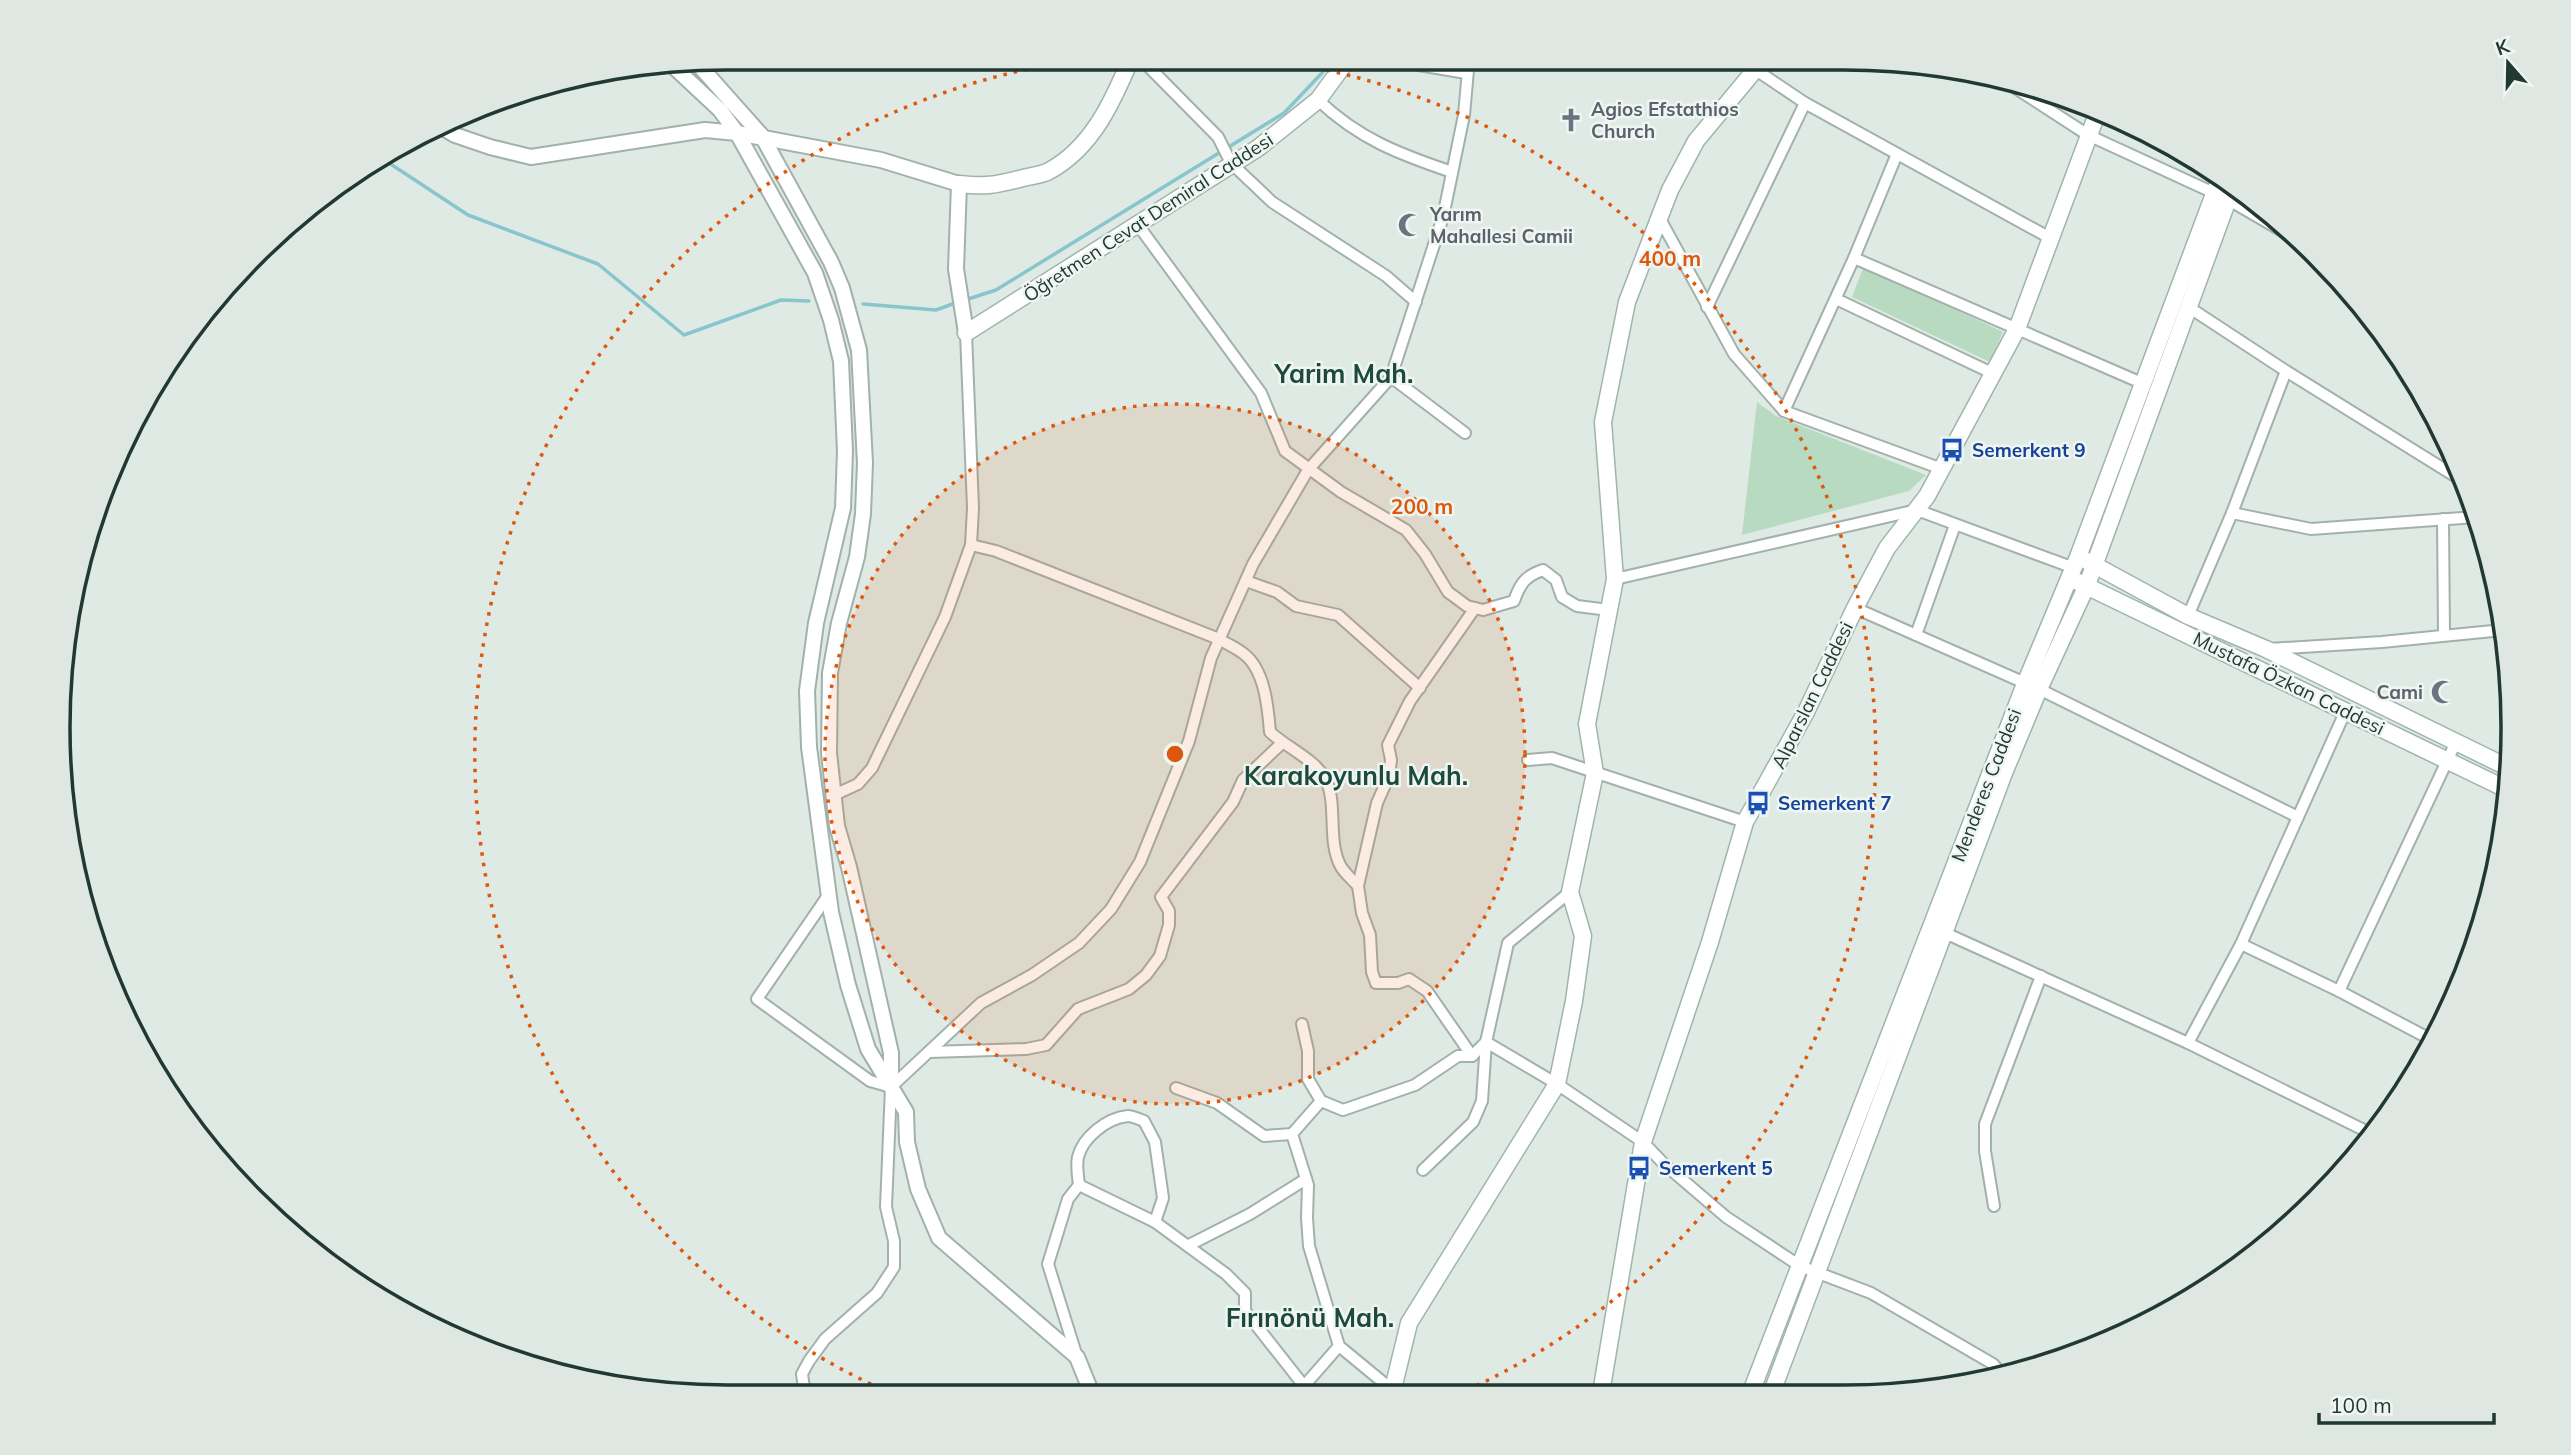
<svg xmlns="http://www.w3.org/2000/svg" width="2571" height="1455" font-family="Mulish,sans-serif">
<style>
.green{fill:#b8dac0}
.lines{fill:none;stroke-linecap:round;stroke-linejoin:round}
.stream{stroke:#88c5cd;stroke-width:3.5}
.minor-casing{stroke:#a2b1ab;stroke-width:14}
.tertiary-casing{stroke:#a2b1ab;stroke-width:18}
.secondary-casing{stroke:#9fb5ac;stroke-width:19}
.minor{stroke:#fff;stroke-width:10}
.tertiary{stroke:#fff;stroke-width:14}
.secondary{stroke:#fff;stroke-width:16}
.ring{fill:none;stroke:#de570e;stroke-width:3.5;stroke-dasharray:3.5 7}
.labels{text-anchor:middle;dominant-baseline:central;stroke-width:5;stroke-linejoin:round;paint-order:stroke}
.worship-label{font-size:19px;font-weight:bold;fill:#5b616d;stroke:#eff6f2;text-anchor:start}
.street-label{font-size:19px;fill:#213932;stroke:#eff6f2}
.transit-label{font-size:19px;font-weight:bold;fill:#164399;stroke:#eff6f2;text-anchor:start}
.district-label{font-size:26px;font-weight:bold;fill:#1e4a3e;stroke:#eff6f2}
.rim{fill:none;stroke:#213932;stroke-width:3.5}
.centre{fill:#de570e;stroke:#eff6f2;stroke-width:3.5}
.ring-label{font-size:21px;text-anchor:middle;font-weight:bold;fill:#de570e;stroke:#eff6f2;stroke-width:5;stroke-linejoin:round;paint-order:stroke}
</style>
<rect width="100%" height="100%" fill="#dfeae4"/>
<g class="green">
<path d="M1864,266L2003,332L1990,362L1852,297Z"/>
<path d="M1757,402L1776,416L1926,475L1909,491L1742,535Z"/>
</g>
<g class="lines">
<g class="stream">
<path d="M386,161L468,215L598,264L684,335L781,300L809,301"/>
<path d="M965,300L996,290L1284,113L1322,73L1331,58"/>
<path d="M863,304L936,310L958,302"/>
</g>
<g class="minor-casing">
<g id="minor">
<path d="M1140,58L1218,137L1231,163L1272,202L1386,276L1416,302"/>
<path d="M1405,59L1419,65L1466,73"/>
<path d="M1747,59L1756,70L1805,103L2050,238"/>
<path d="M2000,78L2088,135L2227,199L2303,243"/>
<path d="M1318,100C1359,139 1399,154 1452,172"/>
<path d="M1660,219L1734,354L1784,411L1942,469"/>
<path d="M1138,225L1261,393L1285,451L1341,492L1406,530L1425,554L1448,592L1467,606L1483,610L1514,601C1520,584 1525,576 1543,570L1556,580L1562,597L1577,606L1609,610"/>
<path d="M1854,258L2144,384"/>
<path d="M1836,299L1994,374"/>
<path d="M1707,307L1805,103"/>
<path d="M2190,308L2286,371L2463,481"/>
<path d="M966,333L973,508L971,545L996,551L1219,639C1227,644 1237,648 1244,654C1265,670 1268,708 1270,732C1286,747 1314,759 1325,778C1338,802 1327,839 1340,865C1344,873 1353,880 1358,886"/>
<path d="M1391,377L1465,433"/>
<path d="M1784,411L1854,258L1897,154"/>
<path d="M2232,513L2311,529L2476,517"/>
<path d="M2443,519L2444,635"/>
<path d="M1615,579L1917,510L2074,568"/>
<path d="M1246,581L1277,592L1296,606L1338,615L1420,688"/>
<path d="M1855,608L2043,691L2298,817"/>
<path d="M2188,616L2232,513L2286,371"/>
<path d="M1916,635L1955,525"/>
<path d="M2269,649L2382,642L2503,630"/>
<path d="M1528,760L1552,758L1745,822"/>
<path d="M834,795L858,784L872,768L945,617L971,545"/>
<path d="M829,894L757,999L870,1081L891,1087"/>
<path d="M1945,933L2188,1043L2370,1133"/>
<path d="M2241,944L2339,991L2430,1039"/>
<path d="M2339,991L2456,742"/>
<path d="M1302,1024L1308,1051V1079L1321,1101L1343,1110L1415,1085L1458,1056H1472L1486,1042L1557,1084L1643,1142L1663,1163L1726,1217L1800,1266L1871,1293L1993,1364L2003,1375"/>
<path d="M2188,1043L2241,944L2346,710"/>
<path d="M929,1052L1026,1049L1046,1045L1078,1009L1129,989L1146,975L1160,956L1169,925V911L1161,897L1233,802L1243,780L1282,743"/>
<path d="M1472,1056L1427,991L1409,979L1398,983H1376L1372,972L1370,935L1362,913L1358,886L1377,803L1389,776L1391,760L1388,745L1410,701L1475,608"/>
<path d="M2413,1076L2456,991"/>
<path d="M1176,1088L1217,1103L1264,1136L1292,1134"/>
<path d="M1321,1101L1292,1134L1308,1185L1307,1218L1309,1246L1339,1346L1396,1393"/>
<path d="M1423,1170L1473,1122L1482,1101L1486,1042L1508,943L1570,892"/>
<path d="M1079,1185C1078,1176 1076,1166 1078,1157C1083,1137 1107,1118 1128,1116C1132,1116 1139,1119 1144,1121L1155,1142L1163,1198L1155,1222"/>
<path d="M1994,1206L1985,1151V1124L2041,976"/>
<path d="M1189,1245L1250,1214L1306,1179"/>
<path d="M1077,1357L1048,1264L1068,1199L1079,1185L1155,1222L1226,1274L1245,1293V1311L1304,1386"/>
<path d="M1293,1394L1304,1386L1339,1346"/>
<path d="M805,1395L802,1374L809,1361L825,1339L877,1293L894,1267V1241L886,1207L891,1087L981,1003L1032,975L1079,943L1111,909L1140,862L1189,741L1211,658L1253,564L1308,470L1391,377L1443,217L1464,115L1469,59"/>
</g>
</g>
<g class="tertiary-casing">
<g id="tertiary">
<path d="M674,67L720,110L737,133L815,273L831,320L841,361L845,451L843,508L816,623L807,691L809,747L831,912L848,985L868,1049L891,1087V1053L849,867L837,826L829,753L830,673L839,623L857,557L863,514L865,463L859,350L842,288L831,262L762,136L697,63"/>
<path d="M445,129L455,135L490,147L531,157L705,130L737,133L881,160L959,184L956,269L966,333"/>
<path d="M891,1087L906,1112L907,1142L918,1189L939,1238L1077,1357L1092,1394"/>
</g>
</g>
<g class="secondary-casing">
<g id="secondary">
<path d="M959,184C988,187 995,185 1023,178C1031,176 1042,175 1049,171C1092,148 1113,101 1131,58"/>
<path d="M966,333L1258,148L1318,100L1348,59"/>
<path d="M2087,561L2188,616L2266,649L2509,768"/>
<path d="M2078,582L2508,790"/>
<path d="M1751,1392L2025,684L2078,557L2220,178"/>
<path d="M1772,1392L2004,773L2039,689L2087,585L2233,186"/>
<path d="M1392,1393L1409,1323L1557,1084L1574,1001L1583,936L1570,892L1595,773L1587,724L1615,579L1603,422L1627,302L1670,190L1696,141L1764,59"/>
<path d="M1601,1393L1643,1142L1710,942L1745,822L1806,712L1855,608L1887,548L1927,496L2017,329L2097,114"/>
</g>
</g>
<use href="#minor" class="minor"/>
<use href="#tertiary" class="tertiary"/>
<use href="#secondary" class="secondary"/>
</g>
<circle cx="1175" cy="754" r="350" fill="#de570e" fill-opacity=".12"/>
<g class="ring">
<circle cx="1175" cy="754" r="350"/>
<path d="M890 1393A700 700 0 0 1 1096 58M1254 58A700 700 0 0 1 1465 1391"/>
</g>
<defs>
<g id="church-bare" transform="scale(1.89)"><path d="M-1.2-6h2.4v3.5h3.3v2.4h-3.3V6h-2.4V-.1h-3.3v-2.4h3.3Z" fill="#6b7280" stroke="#eff6f2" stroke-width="2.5" paint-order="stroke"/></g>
<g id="mosque-bare" transform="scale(1.89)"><path d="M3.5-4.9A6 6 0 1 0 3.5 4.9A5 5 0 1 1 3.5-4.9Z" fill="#6b7280" stroke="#eff6f2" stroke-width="2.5" paint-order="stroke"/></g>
<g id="bus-bare" transform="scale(1.89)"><path d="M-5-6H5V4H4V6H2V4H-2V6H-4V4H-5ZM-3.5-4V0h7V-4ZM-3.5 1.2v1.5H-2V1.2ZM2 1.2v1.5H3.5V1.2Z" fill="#1a4fb4" stroke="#eff6f2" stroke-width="2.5" paint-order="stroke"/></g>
</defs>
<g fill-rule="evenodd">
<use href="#church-bare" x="1571" y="120"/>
<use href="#mosque-bare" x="1410" y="225"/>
<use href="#bus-bare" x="1952" y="450"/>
<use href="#mosque-bare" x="2443" y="692"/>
<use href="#bus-bare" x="1758" y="803"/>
<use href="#bus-bare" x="1639" y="1168"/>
</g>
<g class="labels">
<g class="worship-label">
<text x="1591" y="109">Agios Efstathios<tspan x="1591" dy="22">Church</tspan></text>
<text x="1430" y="214">Yarım<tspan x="1430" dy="22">Mahallesi Camii</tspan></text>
<text x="2423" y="692" text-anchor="end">Cami</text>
</g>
<g class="street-label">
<text transform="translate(1148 217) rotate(-33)">Öğretmen Cevat Demiral Caddesi</text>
<text transform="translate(2289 683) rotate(26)">Mustafa Özkan Caddesi</text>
<text transform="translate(1812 695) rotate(-64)">Alparslan Caddesi</text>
<text transform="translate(1986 785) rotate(-69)">Menderes Caddesi</text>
</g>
<g class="transit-label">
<text x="1972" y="450">Semerkent 9</text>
<text x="1778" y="803">Semerkent 7</text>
<text x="1659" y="1168">Semerkent 5</text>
</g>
<g class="district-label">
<text x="1344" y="373">Yarim Mah.</text>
<text x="1356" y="775">Karakoyunlu Mah.</text>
<text x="1310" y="1317">Fırınönü Mah.</text>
</g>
</g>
<path d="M0 0H2571V1455H0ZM727 70H1844A657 657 0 0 1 2501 727V728A657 657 0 0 1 1844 1385H727A657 657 0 0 1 70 728V727A657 657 0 0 1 727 70Z" fill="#dfe7e3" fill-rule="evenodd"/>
<path class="rim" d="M727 70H1844A657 657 0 0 1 2501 727V728A657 657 0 0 1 1844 1385H727A657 657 0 0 1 70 728V727A657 657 0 0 1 727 70Z"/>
<circle cx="1175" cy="754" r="10" class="centre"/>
<g class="ring-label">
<text x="1670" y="266">400 m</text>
<text x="1422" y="514">200 m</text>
</g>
<g transform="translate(2508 63) rotate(340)" stroke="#eff6f2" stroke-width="5" paint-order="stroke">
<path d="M0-5L12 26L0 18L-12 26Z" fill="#213932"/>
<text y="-10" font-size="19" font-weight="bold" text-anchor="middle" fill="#213932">K</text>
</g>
<path d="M2319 1413v10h175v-10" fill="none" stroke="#213932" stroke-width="3.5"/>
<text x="2330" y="1413" font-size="21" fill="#213932" stroke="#eff6f2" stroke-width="5" paint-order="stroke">100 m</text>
</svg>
